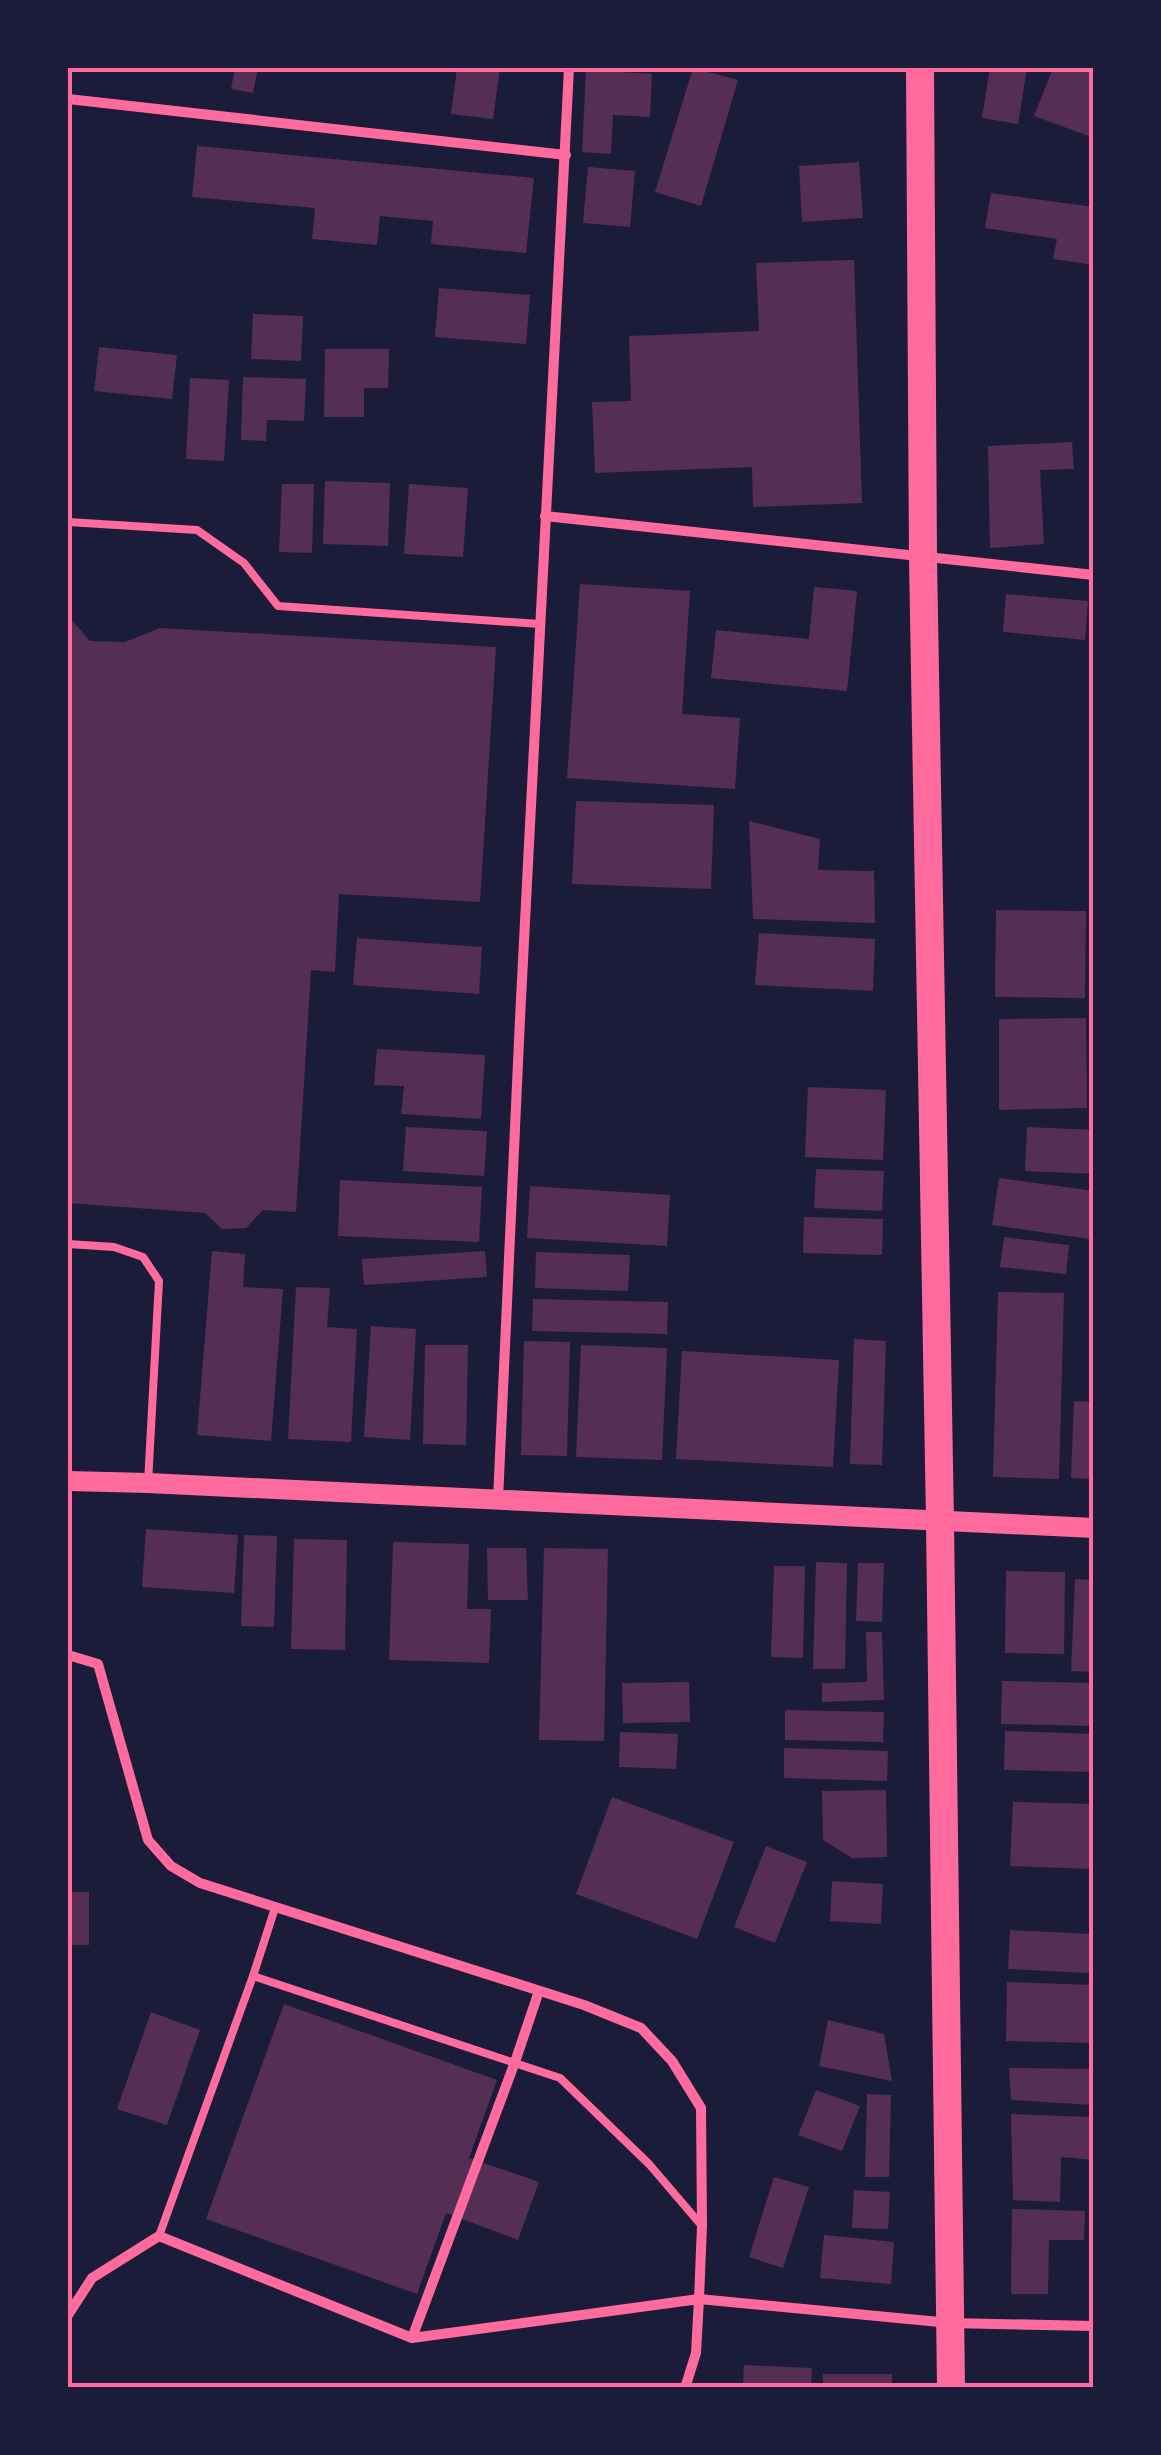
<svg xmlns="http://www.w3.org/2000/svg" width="1161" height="2455" font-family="Figtree,sans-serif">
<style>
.building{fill:#542f53}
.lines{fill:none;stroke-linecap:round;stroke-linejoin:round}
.service{stroke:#ff6b9d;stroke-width:8}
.minor{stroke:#ff6b9d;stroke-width:10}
.secondary{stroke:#ff6b9d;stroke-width:20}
.trunk{stroke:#ff6b9d;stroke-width:28}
.neatline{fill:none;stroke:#ff6b9d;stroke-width:4}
</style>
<rect width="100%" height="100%" fill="#1b1b3a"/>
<g class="building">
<path d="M235,68H258L253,93L231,89Z"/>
<path d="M457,68H500L493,119L451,114Z"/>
<path d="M693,68L738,80L701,206L655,192Z"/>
<path d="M990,68H1027L1018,124L982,118Z"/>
<path d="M1053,68H1081L1094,72V138L1034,116Z"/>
<path d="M586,70L652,74L650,117L613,115L611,154L582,152Z"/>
<path d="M197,146L534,178L526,253L431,244L433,221L380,216L377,245L312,239L315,208L192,197Z"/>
<path d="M859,162L863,218L802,222L799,166Z"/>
<path d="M588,167L635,171L630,227L583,223Z"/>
<path d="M991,193L1094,207V265L1053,259L1057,239L985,228Z"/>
<path d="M854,260L862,503L753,507L752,467L595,473L592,402L631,401L629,336L759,331L756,263Z"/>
<path d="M439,288L530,295L526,344L435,337Z"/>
<path d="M253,314L303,316L301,361L251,359Z"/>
<path d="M99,347L177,355L172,399L94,391Z"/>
<path d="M325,349H389L388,388H364V417H324Z"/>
<path d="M243,377L306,379L304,421L267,420L266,441L241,440Z"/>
<path d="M190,378L229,380L224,461L186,459Z"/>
<path d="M1072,442L1074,469L1040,470L1044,544L990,548L988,446Z"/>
<path d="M325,481L390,483L388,546L323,544Z"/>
<path d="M282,484H314L312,553L279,552Z"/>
<path d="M409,484L468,488L463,557L404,554Z"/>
<path d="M580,584L690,591L682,714L740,718L735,789L567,778Z"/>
<path d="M814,587L857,591L847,691L711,678L716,630L809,639Z"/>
<path d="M1006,594L1088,601L1085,640L1003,632Z"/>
<path d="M68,616L90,641L125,642L160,628L496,647L480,902L339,894L335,972L311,970L296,1212L263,1210L246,1228L222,1229L205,1213L68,1203Z"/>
<path d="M576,801L714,805L711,889L572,884Z"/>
<path d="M749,821L820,839L818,870L874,871L875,923L753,919Z"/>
<path d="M996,910L1086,911L1085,998L995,997Z"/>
<path d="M759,933L875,939L873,991L755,985Z"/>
<path d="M357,938L482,947L479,994L353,985Z"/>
<path d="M1086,1018L1087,1108L999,1110V1019Z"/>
<path d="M377,1049L485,1055L481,1119L401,1114L404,1086L374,1085Z"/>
<path d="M808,1087L886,1090L883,1160L805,1157Z"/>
<path d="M406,1127L487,1131L484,1176L403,1171Z"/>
<path d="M1027,1127L1094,1130V1174L1025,1171Z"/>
<path d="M816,1169L884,1171L882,1211L814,1208Z"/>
<path d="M999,1178L1094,1191L1090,1239L992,1225Z"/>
<path d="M340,1180L482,1187L479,1242L338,1236Z"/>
<path d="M530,1186L670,1195L667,1246L527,1238Z"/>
<path d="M804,1217L883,1219L882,1255L803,1253Z"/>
<path d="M1004,1237L1069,1245L1066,1274L1000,1267Z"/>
<path d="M212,1251L245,1254L243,1287L283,1289L271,1441L197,1435Z"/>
<path d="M485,1251L487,1277L364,1285L362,1259Z"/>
<path d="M536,1252L630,1255L628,1291L535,1288Z"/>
<path d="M296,1287L330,1288L327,1327L357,1329L351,1442L288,1439Z"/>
<path d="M998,1292L1064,1293L1059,1479L993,1477Z"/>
<path d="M533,1299L668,1302L667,1334L532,1331Z"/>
<path d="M371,1326L416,1329L410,1440L364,1437Z"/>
<path d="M854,1339L886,1341L882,1465L850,1464Z"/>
<path d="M524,1341L570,1342L567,1456L521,1455Z"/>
<path d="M425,1345H468L466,1445L423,1444Z"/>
<path d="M581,1345L667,1348L662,1460L576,1457Z"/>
<path d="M682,1351L839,1360L833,1467L676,1459Z"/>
<path d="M1074,1401L1094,1402V1479L1071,1478Z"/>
<path d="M146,1529L238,1535L234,1593L142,1587Z"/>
<path d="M244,1535L277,1536L274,1627L241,1626Z"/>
<path d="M294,1539L347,1540L345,1650L291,1649Z"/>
<path d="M393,1542L469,1544L467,1609H491L489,1663L389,1660Z"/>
<path d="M487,1548H526L528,1600H488Z"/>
<path d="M544,1548L608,1549L604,1741L539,1740Z"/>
<path d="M816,1562L847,1563L845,1669H813Z"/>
<path d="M858,1563H884L882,1622L856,1621Z"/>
<path d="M774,1566H805L803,1658L771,1657Z"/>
<path d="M1006,1571L1065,1572L1064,1654L1005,1653Z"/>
<path d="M1075,1579L1094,1580V1672L1071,1671Z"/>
<path d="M866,1632H882L884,1700L822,1702V1683L867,1682Z"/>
<path d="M1002,1681L1094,1683L1091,1726L1001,1724Z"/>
<path d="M689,1682L690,1722L623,1723L622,1683Z"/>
<path d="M785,1710L884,1712L883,1742L785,1740Z"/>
<path d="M1005,1731L1094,1734V1772L1004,1770Z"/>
<path d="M620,1732L678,1734L676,1769L619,1767Z"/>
<path d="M784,1748L888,1751L887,1781L784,1778Z"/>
<path d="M886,1790L887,1857L852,1858L823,1840L822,1791Z"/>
<path d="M612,1797L734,1842L697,1939L576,1894Z"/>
<path d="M1013,1802L1094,1804V1869L1010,1866Z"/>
<path d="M766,1846L807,1862L775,1943L734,1927Z"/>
<path d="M832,1881L883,1884L881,1924L830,1921Z"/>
<rect x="68" y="1892" width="21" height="53"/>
<path d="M1010,1930L1091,1934L1089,1973L1008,1969Z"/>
<path d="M1007,1982L1094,1985V2043L1006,2041Z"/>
<path d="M284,2004L497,2080L469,2158L539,2182L518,2240L446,2213L417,2294L206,2219Z"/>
<path d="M151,2012L200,2030L167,2125L117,2109Z"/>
<path d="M828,2020L884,2034L892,2081L819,2066Z"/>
<path d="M1009,2068L1094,2069V2105L1011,2100Z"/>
<path d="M816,2090L860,2106L842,2151L798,2135Z"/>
<path d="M867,2094L891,2095L889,2177H865Z"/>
<path d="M1011,2114L1089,2117L1094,2135V2160L1061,2157L1060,2202L1013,2200Z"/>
<path d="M774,2177L809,2187L783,2268L749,2257Z"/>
<path d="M854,2190L890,2192L888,2229L852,2228Z"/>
<path d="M1012,2209L1085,2211L1084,2240H1049L1048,2294H1011Z"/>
<path d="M824,2235L894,2242L891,2284L820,2278Z"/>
<path d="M744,2365L812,2368L811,2388H743Z"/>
<rect x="823" y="2374" width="69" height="14"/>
</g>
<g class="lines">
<g class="service">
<path d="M68,522L197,530L244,563L278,606L540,624"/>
<path d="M68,1244L114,1247L143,1257L159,1281L148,1483"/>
<path d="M253,1976L560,2078L649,2164L702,2226"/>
<path d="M159,2236L253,1976L275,1908"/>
</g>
<g class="minor">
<path d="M68,99L566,155"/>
<path d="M545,516L1094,575"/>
<path d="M498,1499L520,1019L569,68"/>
<path d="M68,1655L98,1664L148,1840L171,1866L200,1883L584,2005L641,2028L672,2061L701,2108L702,2226L699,2299L950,2323L1094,2326"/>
<path d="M68,2315L92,2278L159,2236L412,2338L699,2299L696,2353L685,2388"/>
<path d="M412,2338L515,2062L539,1991"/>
</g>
<path class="secondary" d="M68,1481L148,1483L1094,1528"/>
<path class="trunk" d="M920,68L923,559L940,1521L951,2388"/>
</g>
<rect width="1161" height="2455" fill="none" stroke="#1b1b3a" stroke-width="140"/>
<rect x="70" y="70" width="1021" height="2315" class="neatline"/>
</svg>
